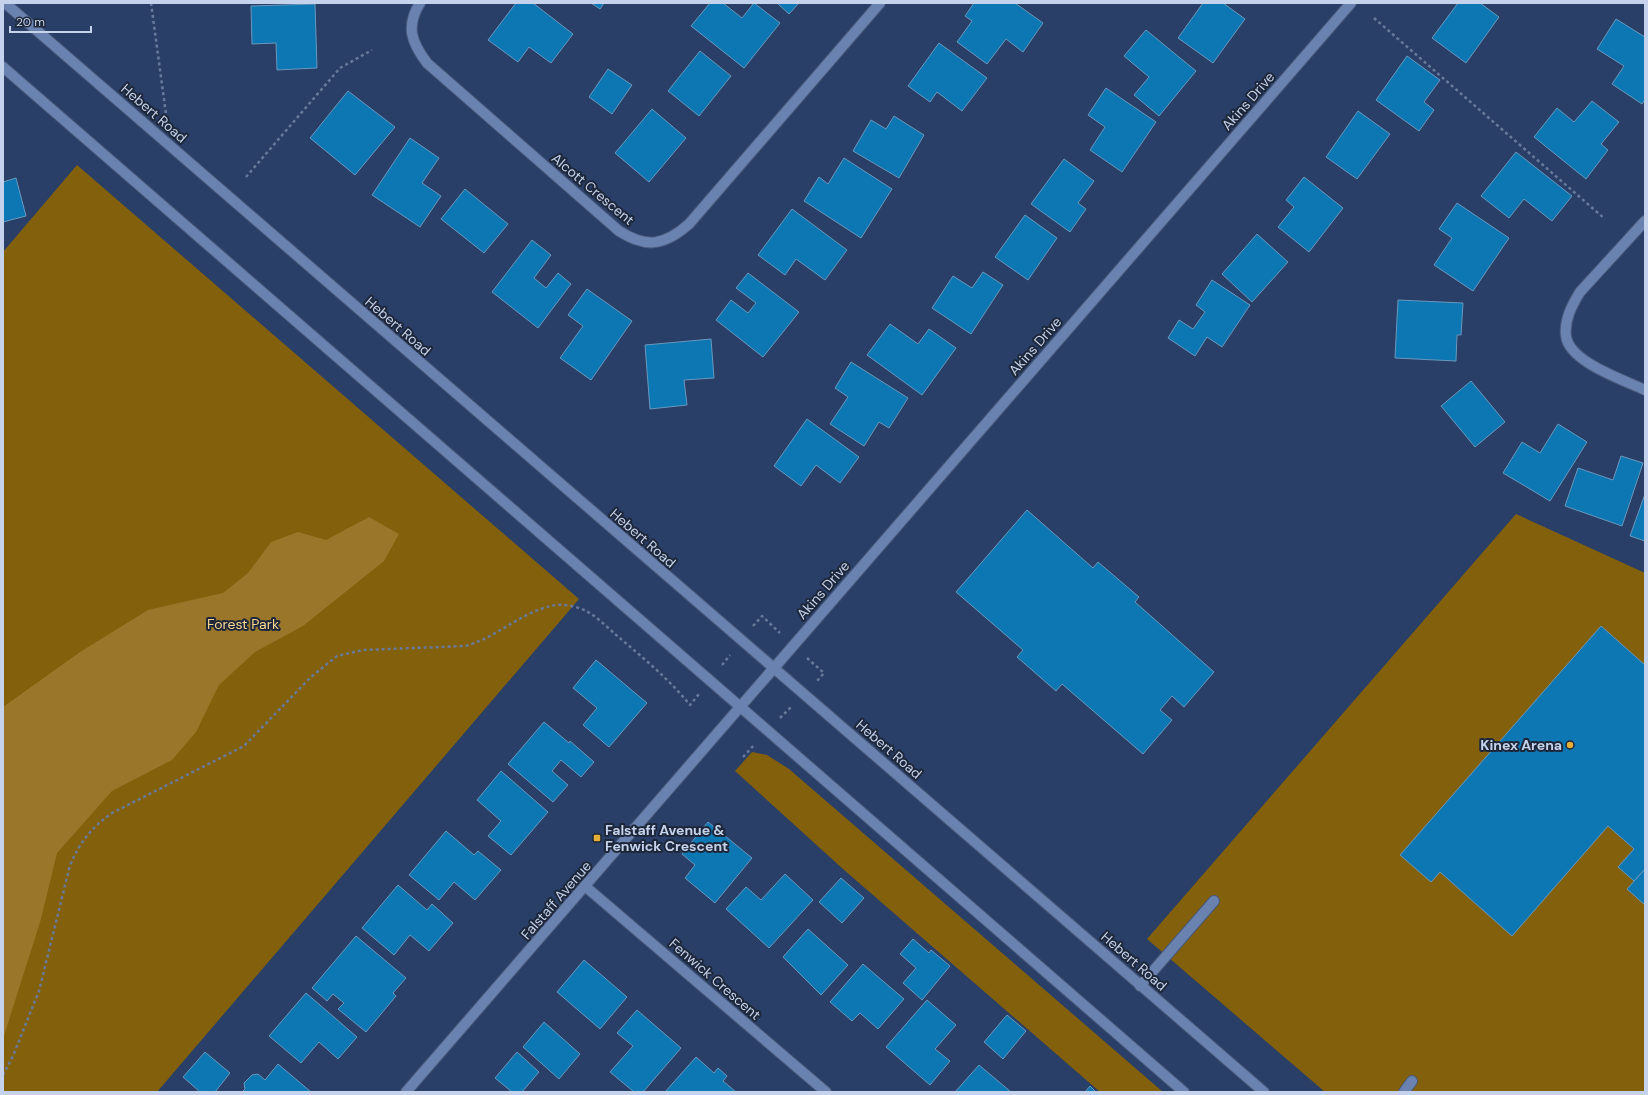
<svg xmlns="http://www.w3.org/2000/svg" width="1648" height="1095" font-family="'DM Sans',sans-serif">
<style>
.green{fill:#83600b}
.forest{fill:#9a762b}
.building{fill:#0d77b4;stroke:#6998bc}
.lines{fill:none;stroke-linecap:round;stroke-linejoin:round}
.service-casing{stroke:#48597a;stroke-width:12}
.minor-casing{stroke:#48597a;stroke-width:12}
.tertiary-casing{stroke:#48597a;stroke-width:12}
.secondary-casing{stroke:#48597a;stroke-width:12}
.path{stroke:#687a9c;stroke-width:2.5;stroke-dasharray:3 3;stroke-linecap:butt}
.service{stroke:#6a82af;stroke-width:10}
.minor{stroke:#6a82af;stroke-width:10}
.tertiary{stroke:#6a82af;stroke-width:10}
.secondary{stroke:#6a82af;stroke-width:10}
.poi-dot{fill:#e4ad35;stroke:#1d2739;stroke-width:1.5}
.labels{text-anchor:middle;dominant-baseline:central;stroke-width:4;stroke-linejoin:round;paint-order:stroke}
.street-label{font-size:14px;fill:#c5d2eb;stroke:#1d2739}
.park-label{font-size:14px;fill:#fbd793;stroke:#1d2739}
.poi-label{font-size:14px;font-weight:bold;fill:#c5d2eb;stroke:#1d2739;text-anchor:end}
</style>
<rect width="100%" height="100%" fill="#2a3f67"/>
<g class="green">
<path d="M77,165L579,599L157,1092H3V252Z"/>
<path d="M1516,514L1645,573V1092H1325L1147,939Z"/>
<path d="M752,752L767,755L789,769L1163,1092H1100L843,869L735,771Z"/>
</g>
<path class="forest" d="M369,517L399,534L384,561L303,626L255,652L219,685L196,732L172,760L112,791L57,853L41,919L3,1039V707L80,652L148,610L223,593L248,573L271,542L298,532L326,540Z"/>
<g class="building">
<path d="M516,3H533L573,34L551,63L529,47L518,62L488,40Z"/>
<path d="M591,3H604L600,9Z"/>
<path d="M710,3H723L742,18L754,3L780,23L744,68L691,26Z"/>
<path d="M777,3H799L789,14Z"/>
<path d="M974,3H1015L1043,23L1023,52L1006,39L987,64L957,42L972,21L965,16Z"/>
<path d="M1203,3H1223L1245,19L1213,63L1178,38Z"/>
<path d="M1458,3H1480L1499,17L1466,63L1432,38Z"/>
<path d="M315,4L317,68L277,70L276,43L252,44L251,6Z"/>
<path d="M1616,19L1645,37V100L1642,104L1612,84L1624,66L1597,49Z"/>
<path d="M1146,30L1196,71L1159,116L1134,95L1149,77L1124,56Z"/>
<path d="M939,43L987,78L962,111L937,92L930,102L908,86Z"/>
<path d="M700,51L731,76L699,116L668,91Z"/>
<path d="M1407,56L1440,80L1424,102L1434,110L1419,131L1376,100Z"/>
<path d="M608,69L632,85L612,114L589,97Z"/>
<path d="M1106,88L1156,122L1122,172L1090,150L1105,127L1088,115Z"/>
<path d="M348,91L395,127L355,175L310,138Z"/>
<path d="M1592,101L1619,122L1601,144L1608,150L1586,179L1534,137L1557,108L1574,122Z"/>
<path d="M652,109L686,138L649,182L615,153Z"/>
<path d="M1358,111L1390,134L1357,179L1326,157Z"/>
<path d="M894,116L924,135L899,178L853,151L871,120L886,129Z"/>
<path d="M410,138L439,158L422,183L441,196L420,227L372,195Z"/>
<path d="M1516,152L1572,196L1552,221L1524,199L1509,218L1481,196Z"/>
<path d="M844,158L892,189L861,238L804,201L819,177L828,184Z"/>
<path d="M1064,159L1094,181L1078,203L1086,209L1070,232L1031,204Z"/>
<path d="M1304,177L1343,208L1309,252L1278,227L1294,207L1286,200Z"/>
<path d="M16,178L26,216L3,222V182Z"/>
<path d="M465,189L508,224L484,253L441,219Z"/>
<path d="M1457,203L1509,238L1473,291L1434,265L1452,238L1439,229Z"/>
<path d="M792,209L847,250L825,280L796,259L785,275L758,255Z"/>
<path d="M1025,215L1057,238L1028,280L995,257Z"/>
<path d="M1257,234L1288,262L1252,302L1222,274Z"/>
<path d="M532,240L551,255L534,278L546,288L558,273L571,284L538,328L492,292Z"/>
<path d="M983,272L1003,285L971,334L932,308L953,276L972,288Z"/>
<path d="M748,273L799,312L763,357L716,320L731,300L748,313L756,303L736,288Z"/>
<path d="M1212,280L1250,305L1222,347L1207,337L1195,356L1168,338L1179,320L1193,329L1205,312L1196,305Z"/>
<path d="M587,289L632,321L591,380L560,358L583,326L568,315Z"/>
<path d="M1398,300L1463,303L1461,335H1457L1456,361L1395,358Z"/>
<path d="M890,324L918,344L929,329L956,348L922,395L867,355Z"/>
<path d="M711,339L714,378L684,380L687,405L650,409L645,345Z"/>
<path d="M851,362L908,398L889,428L879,422L864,446L830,424L848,397L835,388Z"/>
<path d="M1471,381L1505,422L1475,447L1441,406Z"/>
<path d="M807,419L859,457L840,483L816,465L801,486L774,466Z"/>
<path d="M1558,424L1587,442L1550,501L1503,473L1522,442L1540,453Z"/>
<path d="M1621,456L1643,463L1622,526L1565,506L1578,468L1613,480Z"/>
<path d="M1645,494V541L1630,536Z"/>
<path d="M1027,510L1093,568L1098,562L1139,597L1135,602L1214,672L1184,707L1172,696L1160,710L1172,720L1143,754L1062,684L1056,691L1017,657L1023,650L956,592Z"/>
<path d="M1601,626L1645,665V869L1634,881L1618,867L1634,849L1608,826L1512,936L1440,872L1431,882L1400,855Z"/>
<path d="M596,660L647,703L609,747L583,725L597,708L573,688Z"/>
<path d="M544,722L569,743L570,741L594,762L581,777L561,760L552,771L568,785L553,802L508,764Z"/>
<path d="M501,771L548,812L511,855L488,836L501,821L477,800Z"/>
<path d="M708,822L752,858L715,903L685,878L695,865L682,854Z"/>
<path d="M446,831L474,855L478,851L501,870L475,900L454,882L439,900L409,875Z"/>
<path d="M1645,869V905L1627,889Z"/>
<path d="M785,874L813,900L769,948L726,909L746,887L761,900Z"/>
<path d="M841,878L864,898L842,923L819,902Z"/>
<path d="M398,885L427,910L432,904L453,923L429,951L410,935L394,955L362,928Z"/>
<path d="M808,929L848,965L821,995L783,957Z"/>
<path d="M356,936L406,978L393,993L396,996L366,1032L338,1009L344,1003L333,994L327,1001L312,988Z"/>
<path d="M913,939L929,953L931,950L950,966L922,1000L903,983L916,968L900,954Z"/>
<path d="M584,960L627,997L600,1029L557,992Z"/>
<path d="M863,964L904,999L878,1029L860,1013L852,1021L830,1002Z"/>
<path d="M306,993L357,1037L338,1059L319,1042L301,1063L269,1036Z"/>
<path d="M927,1000L956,1025L935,1049L950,1061L930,1085L886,1047Z"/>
<path d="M637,1010L681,1048L643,1092H634L610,1072L633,1046L617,1033Z"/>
<path d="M1007,1015L1026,1031L1003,1059L984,1042Z"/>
<path d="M544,1022L580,1054L559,1079L523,1047Z"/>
<path d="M205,1052L230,1073L215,1092H200L183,1077Z"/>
<path d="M517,1052L539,1072L522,1092H512L495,1078Z"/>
<path d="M696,1057L714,1073L718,1068L727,1076L723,1081L736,1092H665Z"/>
<path d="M278,1064L311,1092H242L245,1089L244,1083L252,1075L258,1074L265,1080Z"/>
<path d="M979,1065L1011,1092H955Z"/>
<path d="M1090,1086L1096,1092H1085Z"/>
</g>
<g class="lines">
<g class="service-casing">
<g id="service">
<path d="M1140,986L1214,901"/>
<path d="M1404,1092L1412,1081"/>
</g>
</g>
<g class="minor-casing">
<g id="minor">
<path d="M420,3C405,27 412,43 427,63L619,231C647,249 665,245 689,224L880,3"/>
<path d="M1645,221L1580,292C1572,305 1564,320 1566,336C1569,362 1624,380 1645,390"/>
<path d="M586,887L826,1092"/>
</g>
</g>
<g class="tertiary-casing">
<path id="tertiary" d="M406,1092L1351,3"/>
</g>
<g class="secondary-casing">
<g id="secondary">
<path d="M5,3L1264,1092"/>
<path d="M3,67L1184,1092"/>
</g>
</g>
<g class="path">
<path d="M151,3L166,114"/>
<path d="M1374,18L1605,219"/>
<path d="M246,177L340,68L372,50"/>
<path d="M753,626L762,616L780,633"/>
<path d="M807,658L824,673L817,681"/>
<path d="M722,665L730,655"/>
<path d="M780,718L791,707"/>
<path d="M743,757L755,744"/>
<path d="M3,1075L13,1056L39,991L70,865C80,842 92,827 112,813L244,746L311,677L337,656L363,650L465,646C496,638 520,613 551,606C561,603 577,606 586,611C596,616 606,626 615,634C641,656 669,679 690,705L699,694"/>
</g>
<use href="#service" class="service"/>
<use href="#minor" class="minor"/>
<use href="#tertiary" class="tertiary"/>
<use href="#secondary" class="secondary"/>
</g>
<g class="poi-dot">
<circle cx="1570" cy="745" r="4"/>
<rect x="593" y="834" width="8" height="8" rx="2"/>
</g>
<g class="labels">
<g class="street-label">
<text transform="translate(1248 101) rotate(-49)">Akins Drive</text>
<text transform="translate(154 113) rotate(41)">Hebert Road</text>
<text transform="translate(593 189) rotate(40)">Alcott Crescent</text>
<text transform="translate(398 326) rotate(41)">Hebert Road</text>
<text transform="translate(1035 346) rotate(-49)">Akins Drive</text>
<text transform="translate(643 538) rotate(41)">Hebert Road</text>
<text transform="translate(823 590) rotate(-49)">Akins Drive</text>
<text transform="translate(889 749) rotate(41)">Hebert Road</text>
<text transform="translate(556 900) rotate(-49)">Falstaff Avenue</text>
<text transform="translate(1134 961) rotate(41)">Hebert Road</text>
<text transform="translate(715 979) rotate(41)">Fenwick Crescent</text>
</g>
<g class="park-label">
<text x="243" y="624">Forest Park</text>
</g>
<g class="poi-label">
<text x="1562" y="745">Kinex Arena</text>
<text x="605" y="830" text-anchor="start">Falstaff Avenue &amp;<tspan x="605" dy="16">Fenwick Crescent</tspan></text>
</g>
</g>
<rect width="1648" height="1095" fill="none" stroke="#c5d2eb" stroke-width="8"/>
<path d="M10 26v6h81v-6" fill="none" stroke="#c5d2eb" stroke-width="2"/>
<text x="16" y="26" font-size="12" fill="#c5d2eb" stroke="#1d2739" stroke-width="3" paint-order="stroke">20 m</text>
</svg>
